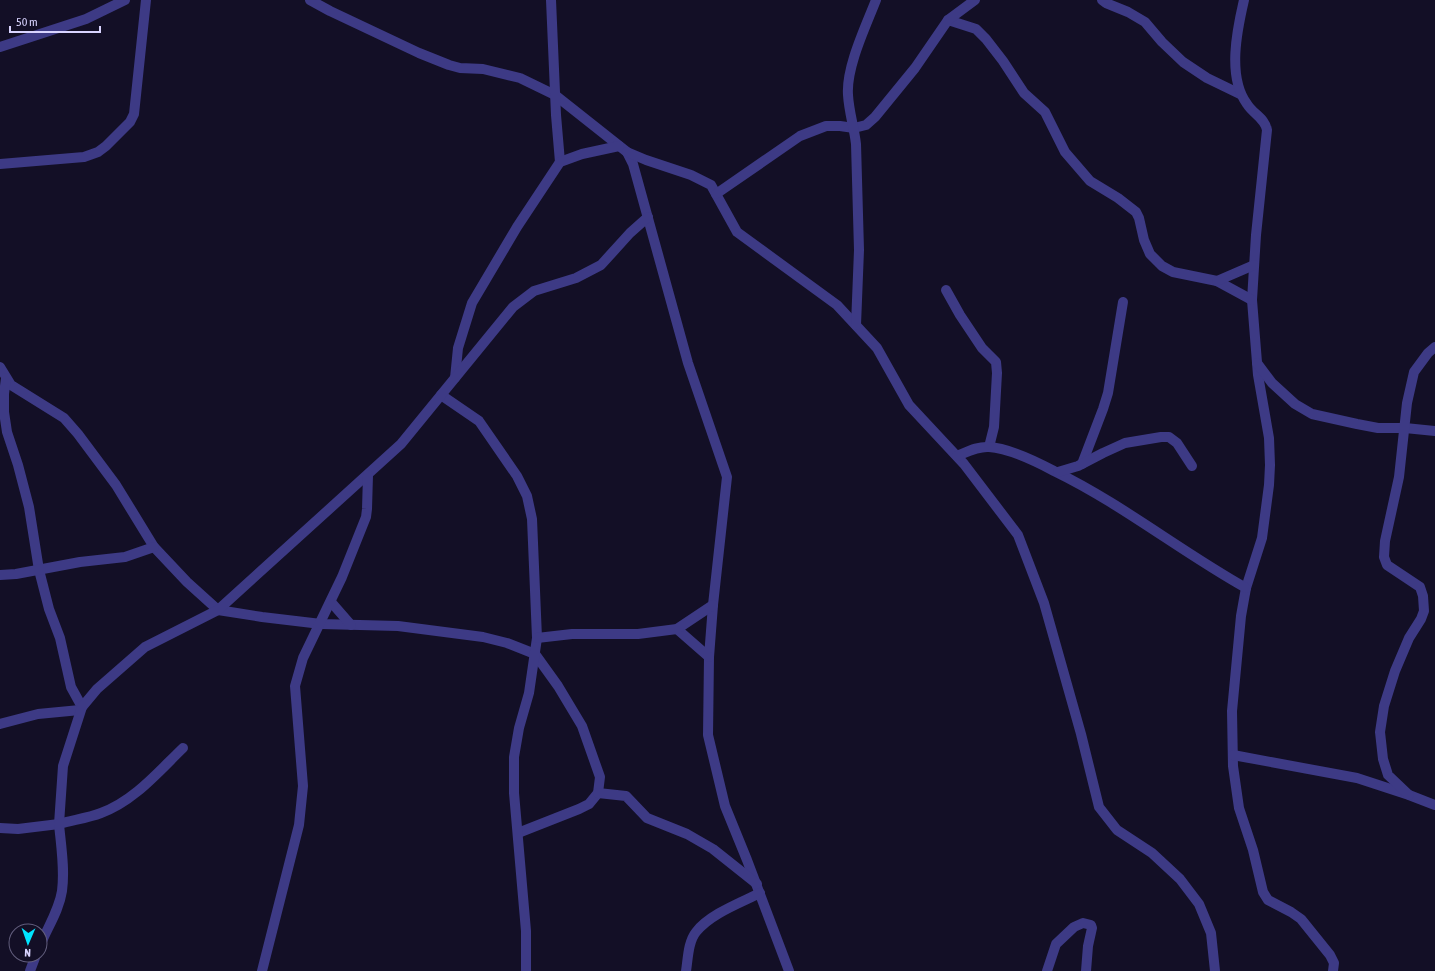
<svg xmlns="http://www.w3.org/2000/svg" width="1435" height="971" font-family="'Asap Condensed',sans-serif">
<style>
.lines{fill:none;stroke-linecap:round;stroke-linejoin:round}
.minor{stroke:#3d3a85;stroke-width:10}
</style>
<rect width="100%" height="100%" fill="#130f26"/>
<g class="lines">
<g class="minor">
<path d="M310,0L330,11L419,53L449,65L460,68L483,69L520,78L555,95L627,152L633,164L688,363L727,477L713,605L709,657L708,735L725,806L747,860L789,971"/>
<path d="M551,0L556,115L560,162"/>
<path d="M1102,0L1106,3L1128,12L1145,22L1162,42L1183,62L1207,78L1240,94"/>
<path d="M1244,0C1237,30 1227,77 1247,104C1253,114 1265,118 1267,130L1256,235L1252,300L1258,375L1269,438L1270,465L1269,485L1262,538L1246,588L1241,616L1232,711L1233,766L1239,808L1253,850L1263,892L1268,900L1291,912L1301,919L1330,955L1334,963L1333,971"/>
<path d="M948,20L976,29L986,39L1003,61L1024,93L1045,112L1065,152L1090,181L1118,198L1136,212L1139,218L1144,240L1150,254L1162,266L1173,272L1217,281L1252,300"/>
<path d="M0,47L86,19L125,0"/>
<path d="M627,152L646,160L691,175L711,185L737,232L837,305L877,348L909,405L964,464L1018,535L1044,603L1081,734L1099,807L1117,830L1152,853L1180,879L1199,904L1211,933L1215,971"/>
<path d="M0,164L84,157L98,152L106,146L130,122L134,114L146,0"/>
<path d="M716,194L800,136L826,126H840L854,128L866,125L875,117L915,68L948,20L975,0"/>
<path d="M1217,281L1254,265"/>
<path d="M946,290L960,315L982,348L996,362L997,373L994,427L989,447"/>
<path d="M856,325L859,250L856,144C854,127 849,112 848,95C846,67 866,26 876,0"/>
<path d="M1257,363L1272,383L1295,404L1312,414L1357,424L1378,428H1405L1435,431"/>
<path d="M0,367L11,385L64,418L78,434L116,485L154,547L187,582L218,610L262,617L321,624L398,626L483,637L507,643L535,654L558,686L582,726L600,777L598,793L589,804L579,809L518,833"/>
<path d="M6,378L4,394V412L7,432L18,465L29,507L39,570L49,609L60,638L71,687L82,707"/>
<path d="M455,378L458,348L472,303L517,227L560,162L582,154L619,146"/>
<path d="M441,395L479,421L517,476L527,496L532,519L537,638L529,693L519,728L514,757V793L526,931V971"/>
<path d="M957,456C967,452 978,446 989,447C1008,448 1037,462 1054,471C1122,504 1180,551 1246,588"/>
<path d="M1082,464L1103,409L1108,393L1123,302"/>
<path d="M1058,472L1078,466L1103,453L1125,443L1161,437H1169L1177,443L1192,466"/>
<path d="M0,575L16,574L80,562L125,557L154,547"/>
<path d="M331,602L351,625"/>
<path d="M677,629L709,657"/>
<path d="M537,638L572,634H638L677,629L713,605"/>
<path d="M0,724L38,714L80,710"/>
<path d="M1233,755L1357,778L1409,795L1435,805"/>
<path d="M598,793L626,796L647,818L687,834L713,849L757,884"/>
<path d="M1409,795L1388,775L1383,759L1380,732L1384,706L1395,671L1409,638L1421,619L1424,611L1423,596L1420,587L1387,565L1384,557L1385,541L1399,477L1407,403L1414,372L1428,353L1435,347"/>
<path d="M0,828L18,829L59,824L63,766L82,707L97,689L145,647L218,610L401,444L513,307L534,291L576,278L601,265L630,233L648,217"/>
<path d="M40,946C47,928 59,911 62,891C65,869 61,846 59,824C73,820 88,818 101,813C134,801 158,772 183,748"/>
<path d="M30,971L36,955"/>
<path d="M262,971L299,825L303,786L295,686L303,658L342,577L366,517L367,509L368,475"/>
<path d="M686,971C688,959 688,942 696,932C710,914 740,903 760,893"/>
<path d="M1047,971L1056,944L1074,927L1083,923L1091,925L1092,928L1088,946L1086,971"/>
</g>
</g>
<g transform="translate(28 943) rotate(182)"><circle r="19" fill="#130f26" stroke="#625e7d"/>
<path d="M0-3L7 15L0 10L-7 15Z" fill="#00e5ff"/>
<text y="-6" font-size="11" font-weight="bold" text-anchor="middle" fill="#d9d4ff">N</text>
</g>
<path d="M10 26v6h90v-6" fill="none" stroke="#d9d4ff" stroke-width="2"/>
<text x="16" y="26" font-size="12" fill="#d9d4ff" stroke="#130f26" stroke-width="3" paint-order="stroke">50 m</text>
</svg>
